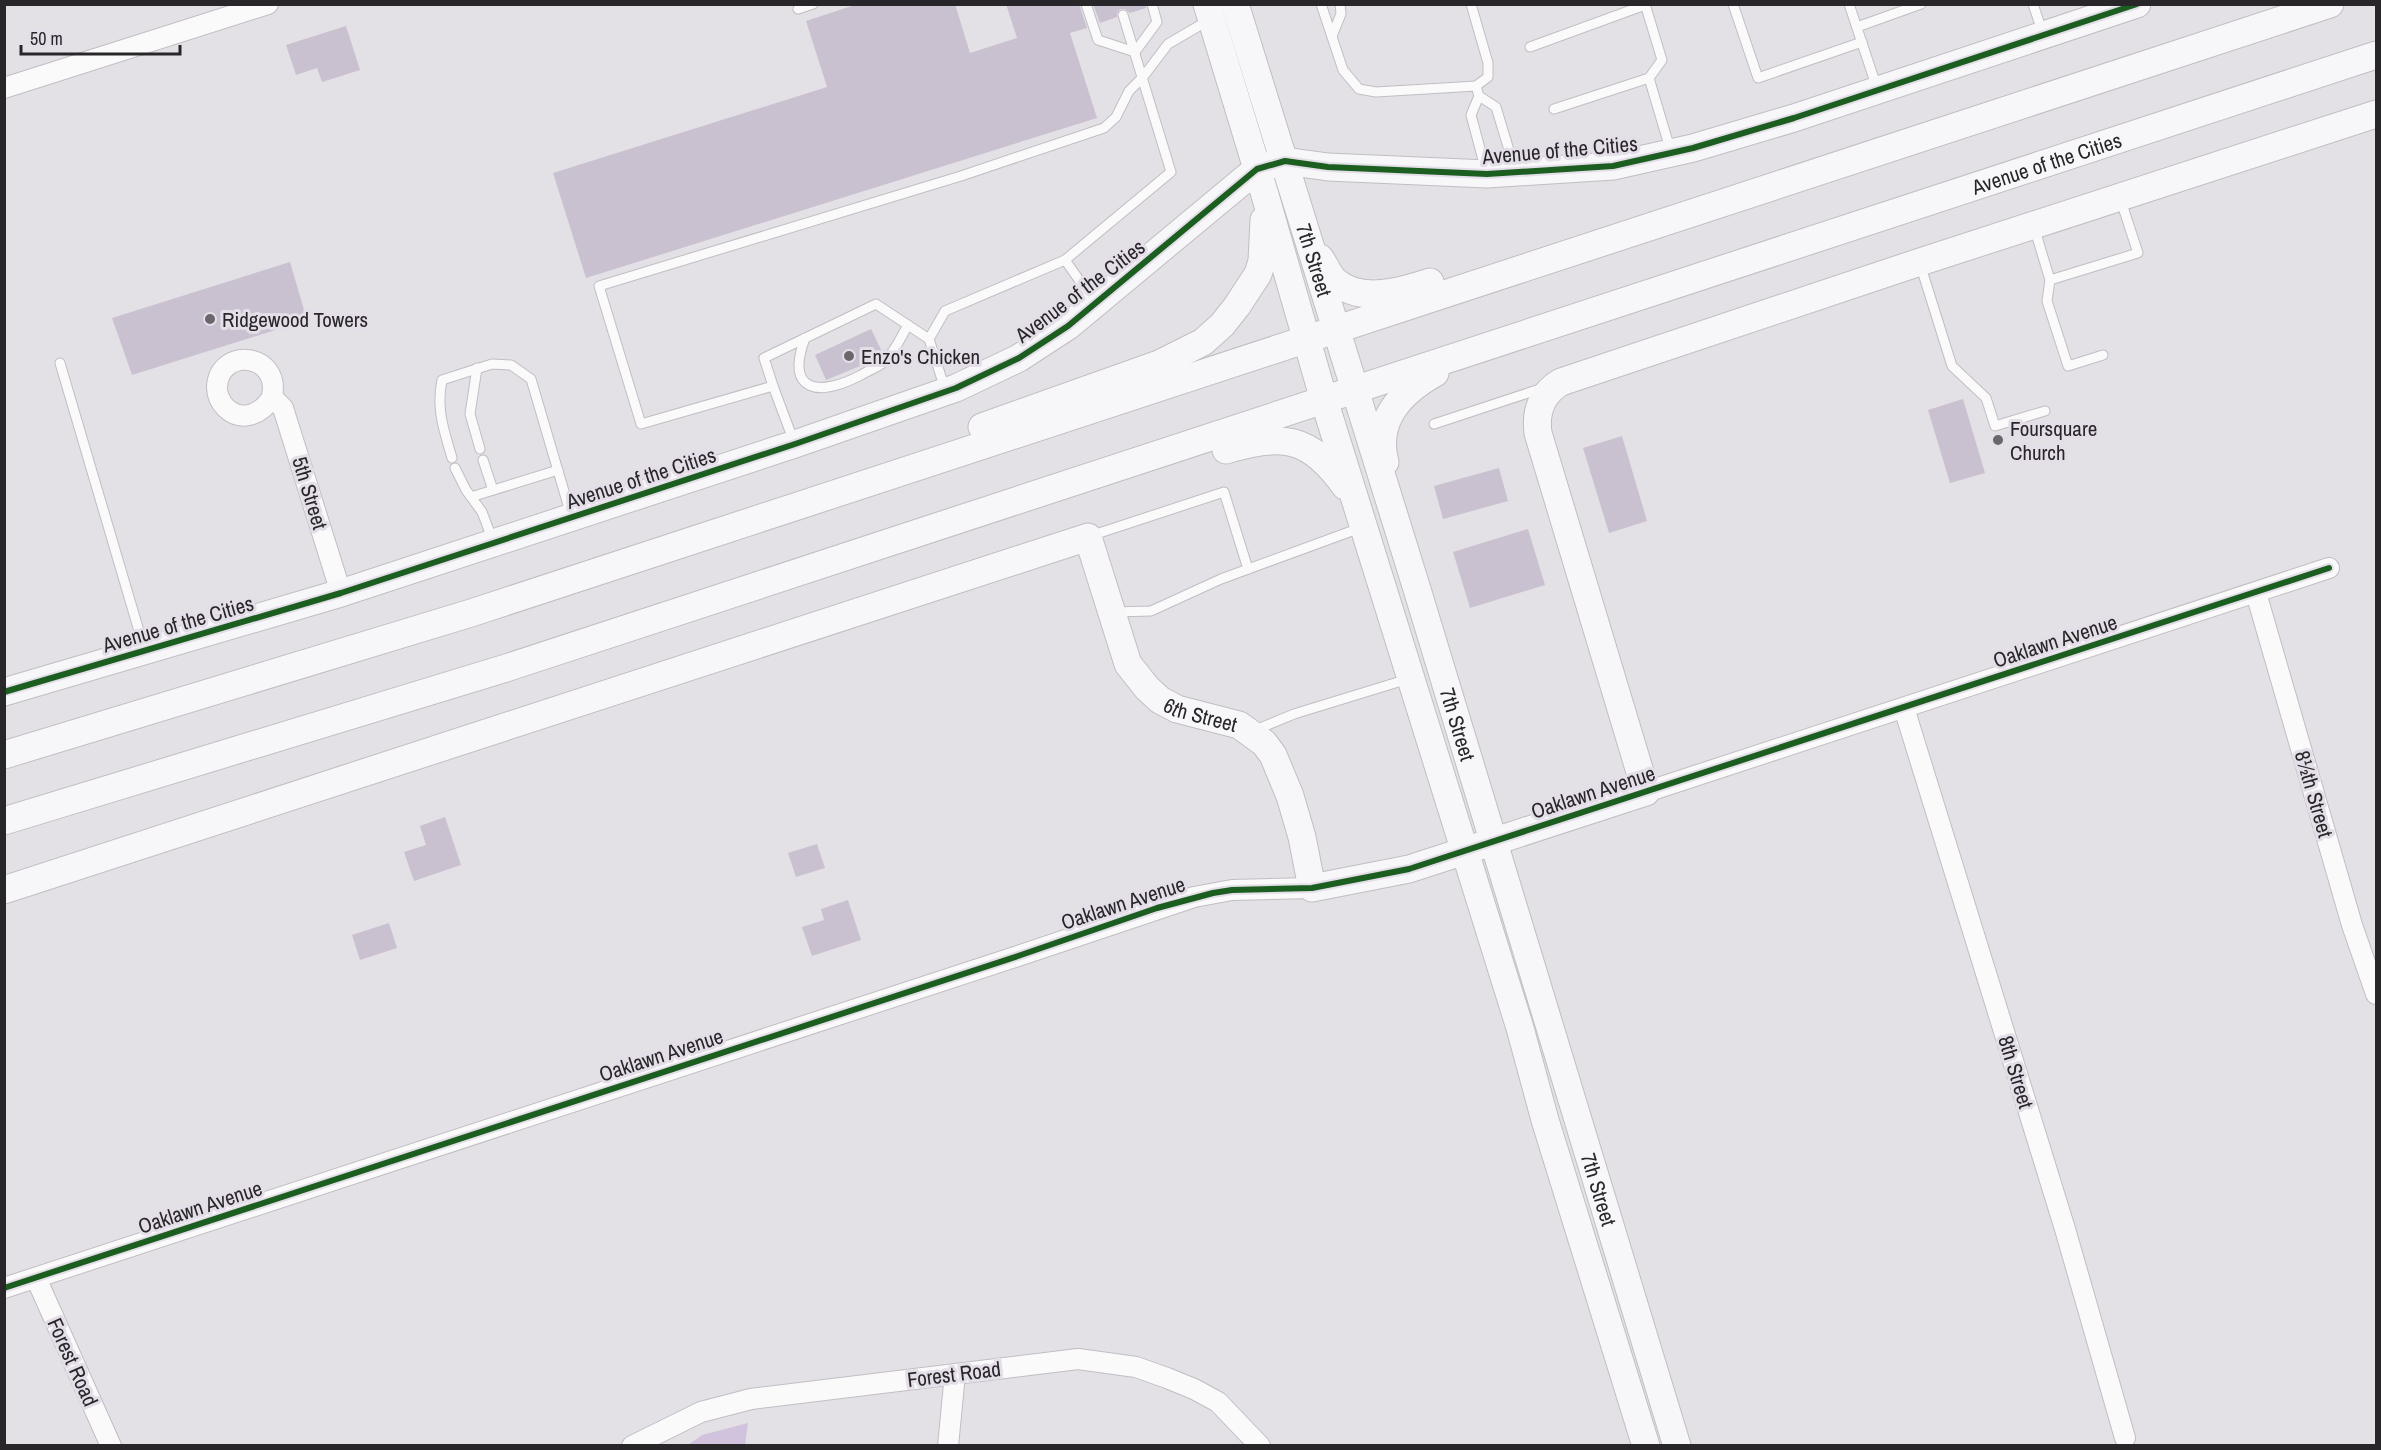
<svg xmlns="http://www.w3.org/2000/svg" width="2381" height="1450" font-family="'Archivo Narrow',sans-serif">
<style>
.green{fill:#d1c3dd}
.building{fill:#cac1d0}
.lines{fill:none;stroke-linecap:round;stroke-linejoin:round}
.lane-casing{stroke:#c1bec3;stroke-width:11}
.street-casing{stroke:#c1bec3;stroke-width:22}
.secondary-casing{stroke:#c1bec3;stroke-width:29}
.lane{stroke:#fbfafb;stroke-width:9}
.street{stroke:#fbfafb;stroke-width:20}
.secondary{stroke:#f7f6f8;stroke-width:27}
.cycleway-casing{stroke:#e4dee8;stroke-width:10}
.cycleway{stroke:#1b5e20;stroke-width:6}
.poi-dot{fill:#6a676c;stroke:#e4dee8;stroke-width:2}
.labels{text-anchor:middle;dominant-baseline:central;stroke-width:6;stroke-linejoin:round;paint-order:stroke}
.street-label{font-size:21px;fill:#29262a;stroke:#e4dee8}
.poi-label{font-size:21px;fill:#29262a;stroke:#e4dee8;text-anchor:start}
</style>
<rect width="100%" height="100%" fill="#e3e0e6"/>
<path class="green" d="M748,1423L745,1445H688L702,1435Z"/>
<g class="building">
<path d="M858,4H955L970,53L1017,38L1006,4H1079L1087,28L1070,33L1097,118L586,278L553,173L827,87L806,21Z"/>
<path d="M1093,4H1145L1146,8L1130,13L1125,9H1120L1117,13V17L1100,23Z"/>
<path d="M346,26L360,70L322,82L317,68L296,75L286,45Z"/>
<path d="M290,262L307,320L132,375L112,318Z"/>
<path d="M871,329L883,354L875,360L826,380L815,355Z"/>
<path d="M1963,399L1985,473L1950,483L1928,410Z"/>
<path d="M1622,436L1647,521L1609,533L1583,448Z"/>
<path d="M1499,468L1508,501L1443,519L1434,486Z"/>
<path d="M1528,529L1545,585L1470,608L1453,552Z"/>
<path d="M445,817L461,865L414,881L404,852L426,845L420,826Z"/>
<path d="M817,844L825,868L796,877L788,853Z"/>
<path d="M848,900L861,940L812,956L802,927L824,920L821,909Z"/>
<path d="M389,923L397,948L360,960L352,935Z"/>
</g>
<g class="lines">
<g class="lane-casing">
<g id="lane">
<path d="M1086,4L1098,40L1135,52L1157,22L1152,4"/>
<path d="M1321,4L1343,70L1359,89L1376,92L1476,86L1479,96L1496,107L1515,170"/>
<path d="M1471,4L1488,63V77L1476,86"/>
<path d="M1645,4L1662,60L1649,78"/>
<path d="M1733,4L1758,78L1862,42"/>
<path d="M1849,4L1877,88"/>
<path d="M2033,4L2043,34"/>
<path d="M798,9L813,4"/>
<path d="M1857,27L1921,4"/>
<path d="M1332,36L1341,14L1340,4"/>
<path d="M1530,47L1645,5"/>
<path d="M1479,96L1471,115L1486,171"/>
<path d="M1554,109L1649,78L1671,152"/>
<path d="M2034,227L2050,280L2138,253L2120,198"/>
<path d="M1065,260L1171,172L1123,15"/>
<path d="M1920,264L1952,366L1986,398L1995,426L2045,411"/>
<path d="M2050,280L2047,301L2068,366L2103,355"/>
<path d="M805,338C785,393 819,397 861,375C869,370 879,367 885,361C895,351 901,337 908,325"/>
<path d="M929,339L945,311L1065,260L1094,301"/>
<path d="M60,363L144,648"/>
<path d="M477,368L470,414L480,449"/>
<path d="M773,386L794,442"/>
<path d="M945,389L929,339L876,304L764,358L773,386L641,424L599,286L961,176L1104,128L1116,117L1129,91L1143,77L1168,44L1209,20"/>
<path d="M1434,424L1543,388"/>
<path d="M452,458C444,430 436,410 442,380L492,364L511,365L531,379L571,515"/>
<path d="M483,460L493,490"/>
<path d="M455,468L466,490L482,512L493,541"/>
<path d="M471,497L558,470"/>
<path d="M1090,536L1224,492L1248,569"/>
<path d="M1114,612L1151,611L1221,579L1360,528"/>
<path d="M1253,731L1294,714L1408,679"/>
</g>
</g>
<g class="street-casing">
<g id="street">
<path d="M4,88L268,4"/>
<path d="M272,397C262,414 242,423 226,408C220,402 217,394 217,387C219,347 281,352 272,397L283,408L341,593"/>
<path d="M2256,593L2352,925L2376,994"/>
<path d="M1904,708L2065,1229L2125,1438"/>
<path d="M1646,792L2329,568"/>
<path d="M36,1278L111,1446"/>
<path d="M4,1288L1018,956L1194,897L1232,890L1312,888"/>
<path d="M632,1446L701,1412L751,1399L1078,1359L1136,1367L1167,1378L1194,1389L1218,1402L1260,1446"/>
<path d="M948,1446L955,1374"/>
</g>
</g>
<g class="secondary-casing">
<g id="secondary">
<path d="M1207,4L1265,195L1324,400L1520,1028L1545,1120L1646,1446"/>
<path id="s1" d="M1235,4L1416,586L1677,1446"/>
<path d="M1320,258C1325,265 1329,276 1335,281C1360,304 1403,291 1430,282"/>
<path d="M982,427L1159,364L1203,342L1222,325L1237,306L1258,274L1262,261L1264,220"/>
<path d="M1226,450C1282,433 1310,436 1345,486"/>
<path d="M1385,462C1374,420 1401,392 1435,373"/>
<path d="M4,692L341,593L795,444L956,388L1019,358L1068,326L1257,169L1285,161L1328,167L1487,174L1613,166L1693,148L1794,118L2137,4"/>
<path d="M4,755L471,613L2330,4"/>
<path id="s2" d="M4,821L506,668L2376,55"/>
<path id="s3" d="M4,890L1088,537L1128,664L1147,688L1160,700L1177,709L1239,725L1264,743L1273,755L1290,796L1302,837L1312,888L1409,869L1646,792L1538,433C1535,411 1542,393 1561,382L1920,262L2376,114"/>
</g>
</g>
<use href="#lane" class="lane"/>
<use href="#street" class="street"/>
<use href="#secondary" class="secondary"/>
<g class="cycleway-casing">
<g id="cycleway">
<path d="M4,692L341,593L795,444L956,388L1019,358L1068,326L1257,169L1285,161L1328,167L1487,174L1613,166L1693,148L1794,118L2137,4"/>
<path d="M4,1288L1018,956L1157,908L1213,893L1232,890L1312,888L1409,869L2329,568"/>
</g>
</g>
<use href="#cycleway" class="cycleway"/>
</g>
<g class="poi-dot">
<circle cx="210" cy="319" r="6"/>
<circle cx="849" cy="356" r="6"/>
<circle cx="1998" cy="440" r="6"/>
</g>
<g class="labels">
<g class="street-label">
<text transform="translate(1560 150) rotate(-5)">Avenue of the Cities</text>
<text stroke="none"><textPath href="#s2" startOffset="2146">Avenue of the Cities</textPath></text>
<text stroke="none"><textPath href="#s1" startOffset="268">7th Street</textPath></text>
<text transform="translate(1080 291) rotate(-37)">Avenue of the Cities</text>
<text transform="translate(641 478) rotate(-18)">Avenue of the Cities</text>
<text transform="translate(310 493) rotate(73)">5th Street</text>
<text transform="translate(178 624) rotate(-16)">Avenue of the Cities</text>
<text transform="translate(2055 641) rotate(-18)">Oaklawn Avenue</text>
<text stroke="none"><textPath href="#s3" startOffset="1365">6th Street</textPath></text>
<text stroke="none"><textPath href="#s1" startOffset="754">7th Street</textPath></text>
<text transform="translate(1593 792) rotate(-18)">Oaklawn Avenue</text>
<text transform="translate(2314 794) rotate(74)">8½th Street</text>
<text transform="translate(1123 903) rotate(-18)">Oaklawn Avenue</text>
<text transform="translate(661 1055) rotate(-18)">Oaklawn Avenue</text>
<text transform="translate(2016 1072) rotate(73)">8th Street</text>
<text stroke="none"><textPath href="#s1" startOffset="1240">7th Street</textPath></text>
<text transform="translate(200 1207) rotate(-18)">Oaklawn Avenue</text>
<text transform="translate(73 1362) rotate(66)">Forest Road</text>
<text transform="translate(954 1374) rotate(-7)">Forest Road</text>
</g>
<g class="poi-label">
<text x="222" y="319">Ridgewood Towers</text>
<text x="861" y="356">Enzo's Chicken</text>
<text x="2010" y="428">Foursquare<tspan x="2010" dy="24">Church</tspan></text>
</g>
</g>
<rect width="2381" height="1450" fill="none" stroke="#29262a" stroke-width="12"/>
<path d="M21 45v9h159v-9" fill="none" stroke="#29262a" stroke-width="3"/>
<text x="30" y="45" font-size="18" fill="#29262a" stroke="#e4dee8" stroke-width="4.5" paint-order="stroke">50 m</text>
</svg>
